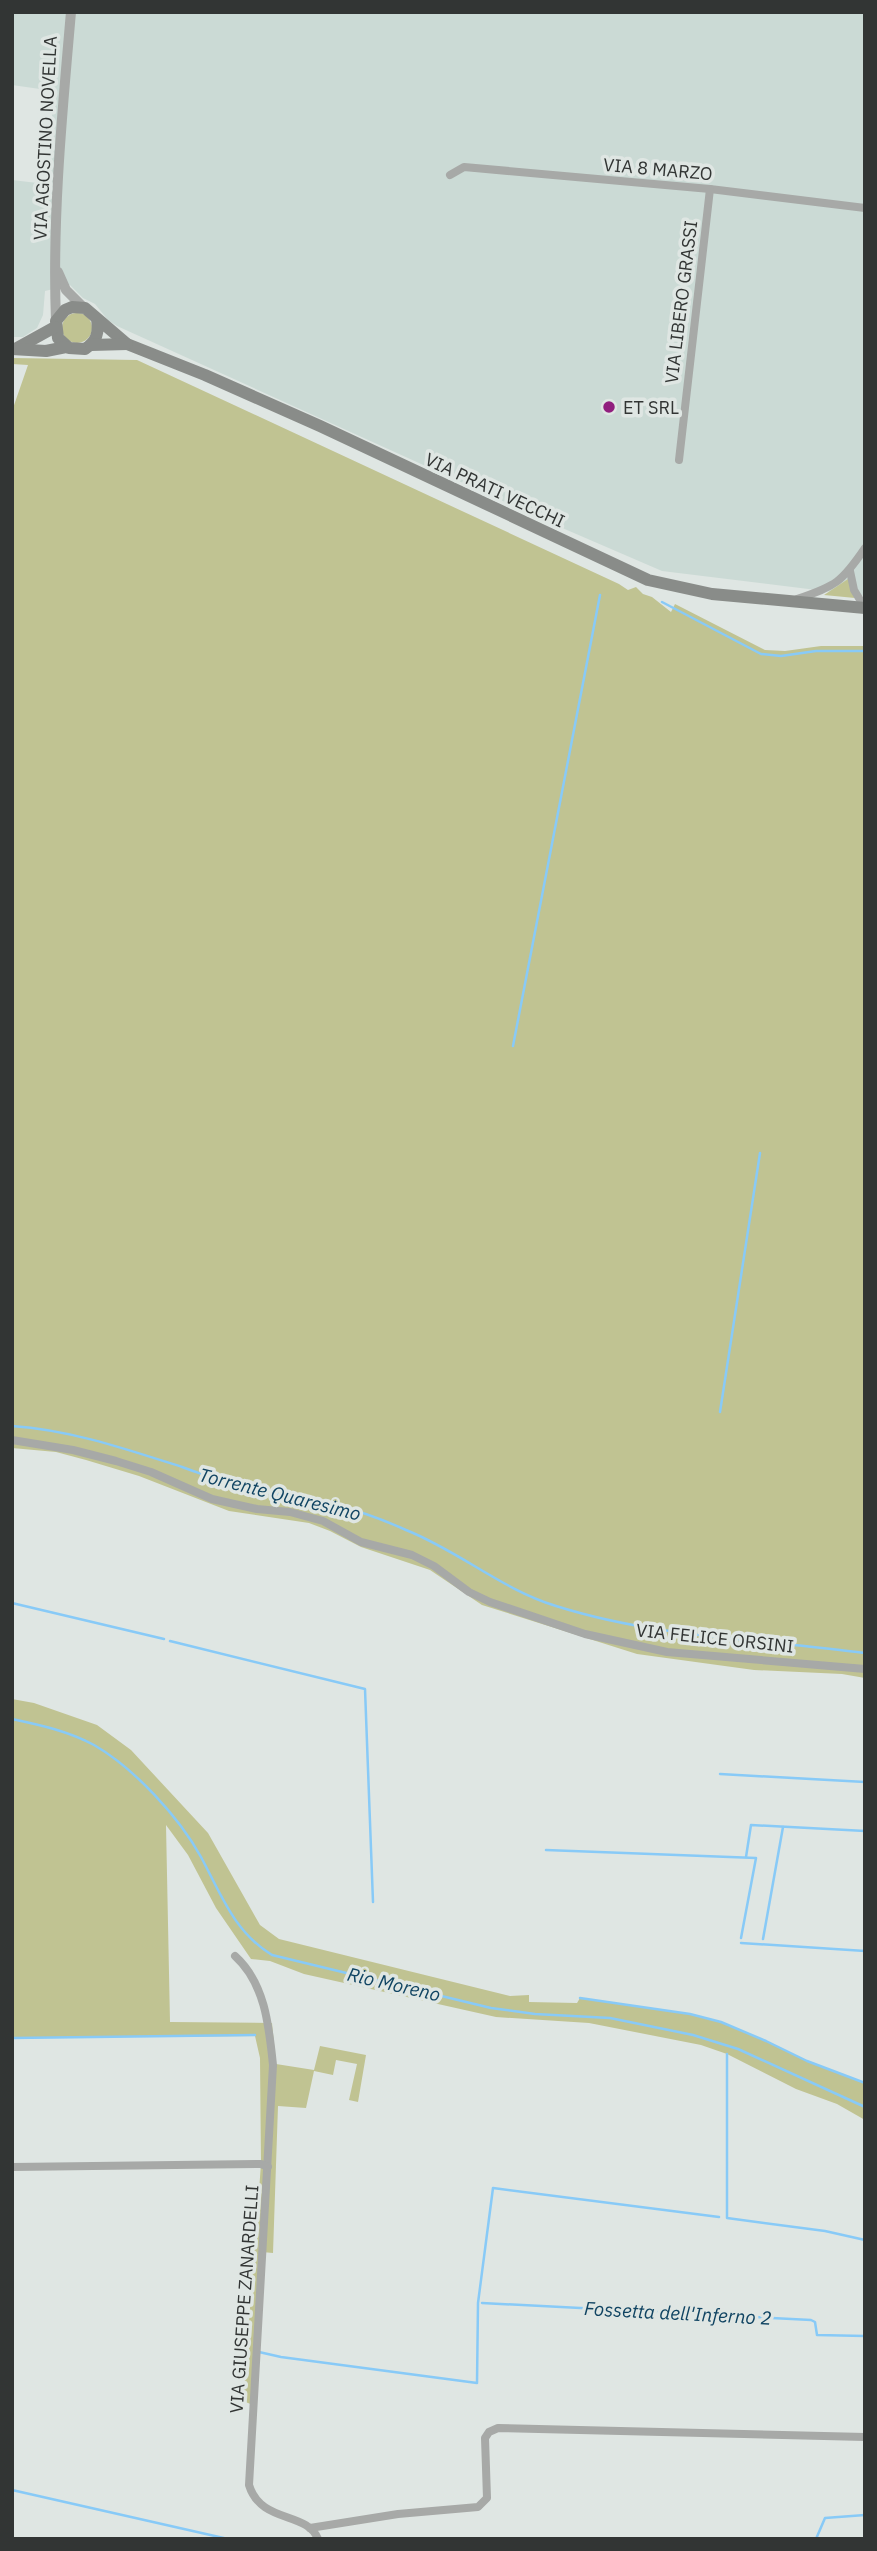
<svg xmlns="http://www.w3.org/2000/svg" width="877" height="2551" font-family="'IBM Plex Sans',sans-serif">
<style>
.built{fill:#cbdad5}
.green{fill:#c0c392}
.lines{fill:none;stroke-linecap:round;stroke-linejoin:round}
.stream{stroke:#88caf7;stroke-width:2.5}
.minor{stroke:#a7a9a7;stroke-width:8}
.tertiary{stroke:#a7a9a7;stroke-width:10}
.secondary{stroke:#898c89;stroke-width:12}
.poi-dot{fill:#911e7e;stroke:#dfe6e3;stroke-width:2.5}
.labels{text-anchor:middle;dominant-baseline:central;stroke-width:7;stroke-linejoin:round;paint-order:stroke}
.street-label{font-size:18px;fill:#323534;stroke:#dfe6e3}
.poi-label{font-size:18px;fill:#323534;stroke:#dfe6e3;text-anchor:start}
.water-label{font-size:19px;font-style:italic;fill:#104462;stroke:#dfe6e3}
</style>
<rect width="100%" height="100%" fill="#dfe6e3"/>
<path class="built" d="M12,12H865V596L662,571L560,527L117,326L108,320L95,304L83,298L70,285L45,291L43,315L37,328L23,337H12V180L46,184L54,91L12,85Z"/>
<g class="green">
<circle cx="77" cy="328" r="15"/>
<path d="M12,358L137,360L619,584L628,590L636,587L643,594L652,597L671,612L675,604L765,650L785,651L821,646H865V1678L842,1674L754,1670L637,1654L482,1605L430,1570L361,1547L330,1531L309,1523L229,1511L139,1476L86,1460L56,1452L12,1448V411L28,365L12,364Z"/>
<path d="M848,579L855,598L824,595Z"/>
<path d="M12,1699L34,1703L97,1725L131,1750L208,1833L260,1925L279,1939L510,1996L529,1995V2002L577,2003L580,1998L690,2014L721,2022L766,2041L807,2061L865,2083V2120L837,2104L796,2089L727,2054L701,2045L589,2023L496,2017L304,1974L270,1961L251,1959L216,1908L188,1855L166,1825L170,2022L272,2023L276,2064L314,2070L320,2046L366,2055L358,2102L349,2100L357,2064L336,2060L333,2075L314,2071L306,2108L278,2106L273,2253L262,2252L253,2405L243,2401L261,2164L260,2058L255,2036L12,2038Z"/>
</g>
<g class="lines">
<g class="stream">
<path d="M662,602L761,654L781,656L816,651H865"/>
<path d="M513,1046L600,595"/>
<path d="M720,1412L760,1153"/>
<path d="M12,1426C71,1430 126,1449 182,1467C202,1474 222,1482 242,1487C273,1495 305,1497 336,1505C359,1511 384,1520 406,1530C459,1551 501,1589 556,1606C657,1638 761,1639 865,1653"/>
<path d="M12,1603L164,1639"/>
<path d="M170,1641L365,1689L373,1902"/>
<path d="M12,1719C40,1725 68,1731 94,1745C134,1768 179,1817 201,1857C221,1894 234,1932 272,1955L491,2008L535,2014L610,2018L693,2035L738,2049L865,2107"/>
<path d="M720,1774L865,1782"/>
<path d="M546,1850L756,1858L741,1938"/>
<path d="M746,1857L751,1825L865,1831"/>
<path d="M763,1939L783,1827"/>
<path d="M741,1943L865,1951"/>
<path d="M580,1998L690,2014L721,2022L766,2041L807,2061L865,2083"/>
<path d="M12,2038L255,2035"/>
<path d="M727,2054V2218L825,2231L865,2240"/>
<path d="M482,2303L811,2320L815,2322L817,2335L865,2336"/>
<path d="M259,2352L281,2357L477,2383L478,2303L493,2188L719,2217"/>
<path d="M12,2490L228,2539"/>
<path d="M816,2539L825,2518L865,2515"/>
</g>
<g class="minor">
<path d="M450,175L464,167L710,189L865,208"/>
<path d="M679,460L710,189"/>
<path d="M850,571L854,590L865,608"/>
<path d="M797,599C836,586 842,582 865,548"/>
<path d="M12,1440L73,1450L116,1461L151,1472L212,1499L257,1509L290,1512L323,1521L361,1542L412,1555L434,1566L469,1592L490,1602L585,1634L667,1652L865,1669"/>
<path d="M235,1956C265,1983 269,2026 273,2065L249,2485C261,2524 307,2511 318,2539"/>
<path d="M12,2167L261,2164L268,2167"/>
<path d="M310,2528L398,2514L478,2507L487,2498L485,2438L489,2432L498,2428L865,2437"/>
</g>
<g class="tertiary">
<path d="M58,272L66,290L83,307"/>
<path d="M56,321C52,218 62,115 71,12"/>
</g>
<g class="secondary">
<path d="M97,319C99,333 97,341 85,349L69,348L58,338L56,321L65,310L72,307L85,308L127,344L205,375L320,426L648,580L712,594L865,608"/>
<path d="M91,345L127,344"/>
<path d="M17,348L55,327"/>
<path d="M12,349L46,351L66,347"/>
</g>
</g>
<circle class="poi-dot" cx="609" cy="407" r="7"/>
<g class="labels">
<g class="street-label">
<text transform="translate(45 138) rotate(-87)">VIA AGOSTINO NOVELLA</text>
<text transform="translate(658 169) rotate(5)">VIA 8 MARZO</text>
<text transform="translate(681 302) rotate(-83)">VIA LIBERO GRASSI</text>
<text transform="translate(495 490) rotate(25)">VIA PRATI VECCHI</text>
<text transform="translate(715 1638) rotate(6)">VIA FELICE ORSINI</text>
<text transform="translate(244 2299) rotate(-86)">VIA GIUSEPPE ZANARDELLI</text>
</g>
<g class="poi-label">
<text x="623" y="407">ET SRL</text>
</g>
<g class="water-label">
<text transform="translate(280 1494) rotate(14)">Torrente Quaresimo</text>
<text transform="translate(394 1984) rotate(13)">Rio Moreno</text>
<text transform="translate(678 2313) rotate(3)">Fossetta dell'Inferno 2</text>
</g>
</g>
<rect width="877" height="2551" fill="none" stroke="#323534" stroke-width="28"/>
</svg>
